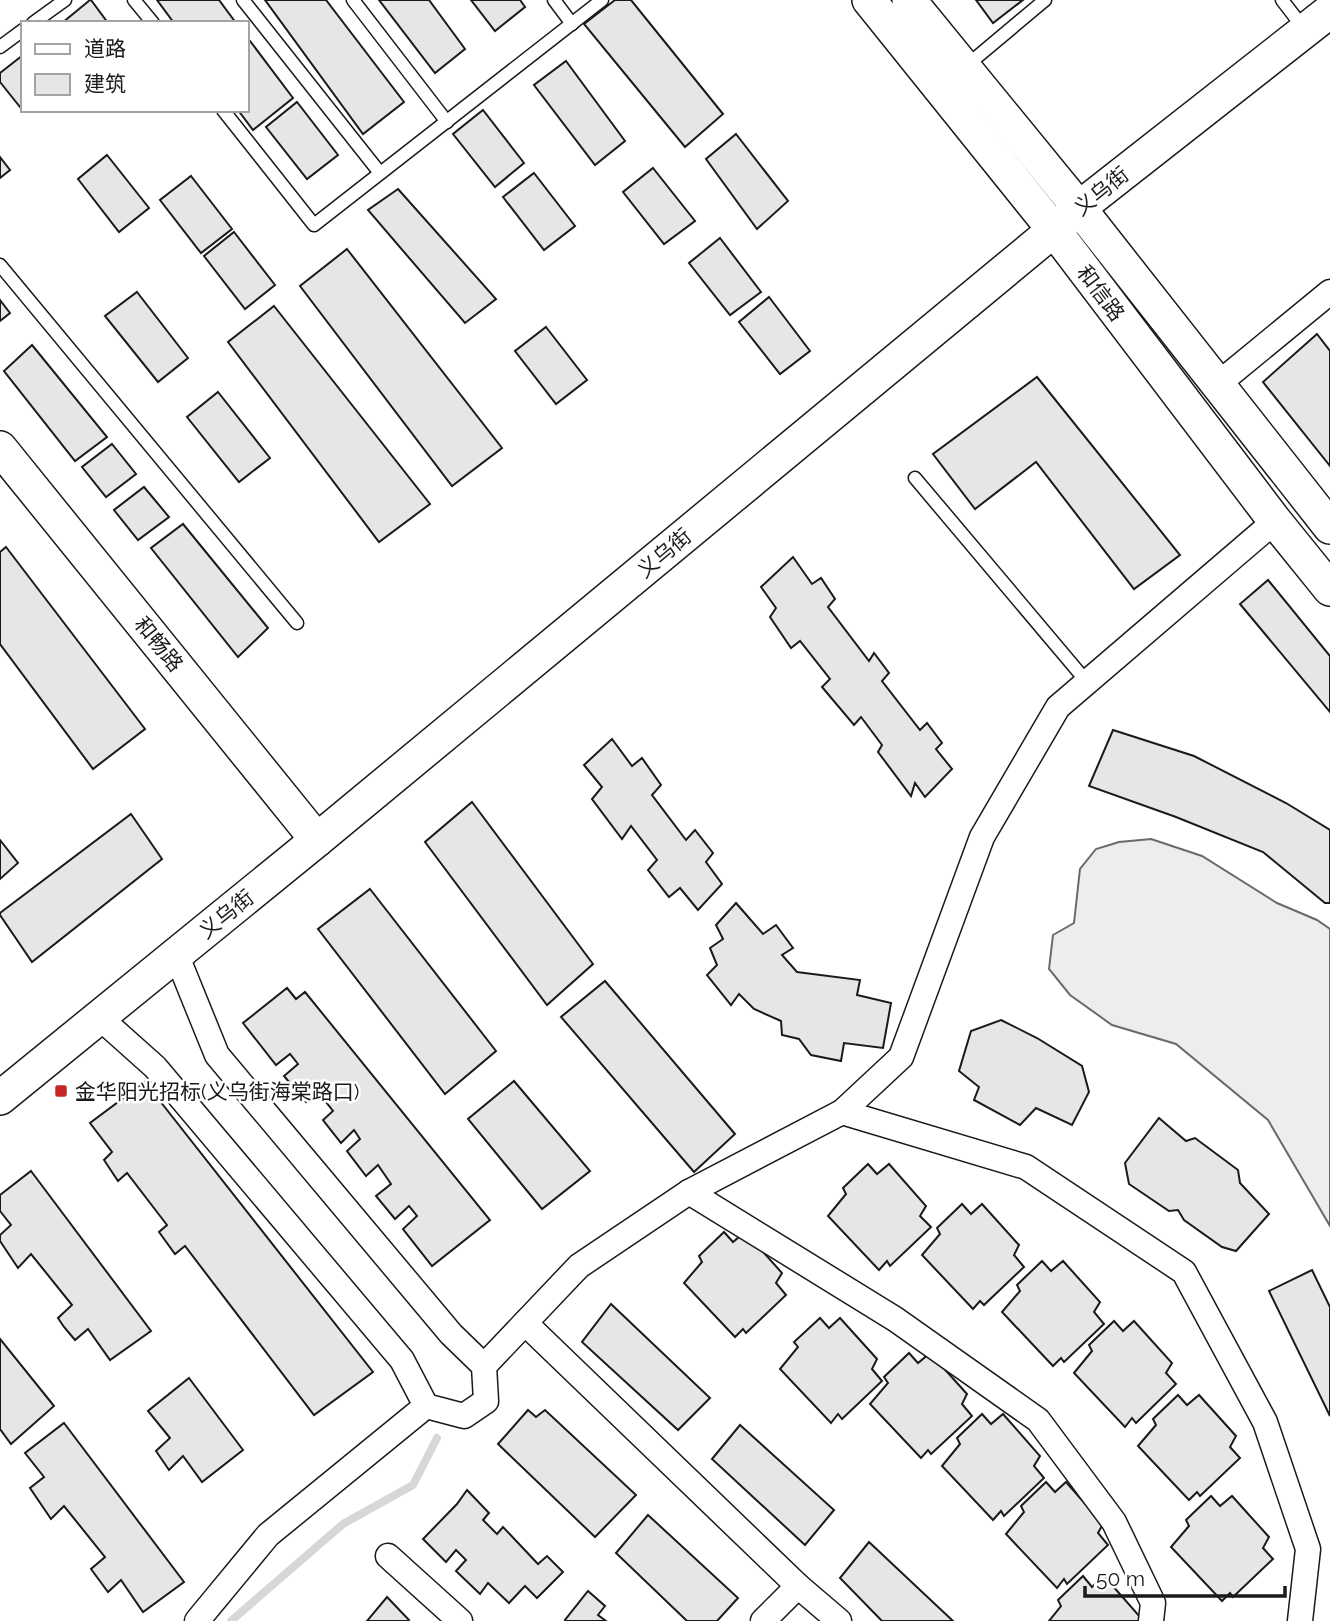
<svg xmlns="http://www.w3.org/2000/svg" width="1330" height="1621" font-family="Raleway,'Noto Sans SC',sans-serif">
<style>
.built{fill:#ededed;stroke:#6a6a6a;stroke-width:2}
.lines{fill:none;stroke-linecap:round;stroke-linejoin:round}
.stream{stroke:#d7d7d7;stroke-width:8}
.building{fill:#e6e6e6;stroke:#1a1a1a;stroke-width:2}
.lane-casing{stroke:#1a1a1a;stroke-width:15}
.street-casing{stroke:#1a1a1a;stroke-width:27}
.secondary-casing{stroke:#1a1a1a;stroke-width:36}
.lane{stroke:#fff;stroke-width:12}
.street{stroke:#fff;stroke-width:24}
.secondary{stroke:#fff;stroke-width:33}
.poi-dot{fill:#c62828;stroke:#fff;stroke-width:2.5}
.labels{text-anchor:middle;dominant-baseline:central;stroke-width:5;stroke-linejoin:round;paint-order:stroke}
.street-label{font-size:21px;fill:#1a1a1a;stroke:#fff}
.poi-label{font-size:21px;fill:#1a1a1a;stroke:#fff;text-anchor:start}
</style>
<rect width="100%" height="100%" fill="#fff"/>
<path class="built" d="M1151,839L1202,856L1277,903L1317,920L1330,929V1226L1268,1120L1176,1044L1112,1025L1070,995L1049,969L1053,935L1074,923L1080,869L1096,849L1119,842Z"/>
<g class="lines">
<path class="stream" d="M231,1621L343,1524L413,1485L437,1438"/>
</g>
<g class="building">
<path d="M91,0L108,23H62L90,0Z"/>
<path d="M157,0H219L236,23H174Z"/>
<path d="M265,0H326L404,102L363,134Z"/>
<path d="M379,0H429L465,49L435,73Z"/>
<path d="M471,0H520L525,7L495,31Z"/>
<path d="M615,0H631L723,114L685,147L584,24Z"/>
<path d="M976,0H1023L993,23Z"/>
<path d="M247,37L293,98L253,130L238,110H247Z"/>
<path d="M23,55V105L20,107L0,82V73Z"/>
<path d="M566,61L625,141L595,165L534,85Z"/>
<path d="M297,102L338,155L307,179L266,127Z"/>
<path d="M483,110L524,163L495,187L453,134Z"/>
<path d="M736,134L788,201L757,229L706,159Z"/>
<path d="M107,155L149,208L119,232L78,179Z"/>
<path d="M0,157L10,170L0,178Z"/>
<path d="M653,168L695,221L664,244L623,192Z"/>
<path d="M534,173L575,226L544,250L503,197Z"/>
<path d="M191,176L232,229L201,253L160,200Z"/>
<path d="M398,189L496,299L465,323L368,210Z"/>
<path d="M234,232L275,285L245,309L204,256Z"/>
<path d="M720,238L761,292L730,315L689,263Z"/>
<path d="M347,249L502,448L452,486L300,286Z"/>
<path d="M137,292L188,358L158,382L105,316Z"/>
<path d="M769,297L810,351L780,374L739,322Z"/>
<path d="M0,300L10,313L0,321Z"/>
<path d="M274,306L430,504L379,542L228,342Z"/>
<path d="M546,327L587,380L556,404L515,351Z"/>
<path d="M1317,334L1330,351V466L1263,382Z"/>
<path d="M32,345L107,437L75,461L4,371Z"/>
<path d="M1037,377L1180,555L1134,589L1036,462L975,509L933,454Z"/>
<path d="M218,392L270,458L239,482L187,417Z"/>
<path d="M112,444L136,474L106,497L82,467Z"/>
<path d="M144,487L169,517L138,540L114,510Z"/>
<path d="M183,524L268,628L238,657L151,548Z"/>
<path d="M6,547L145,729L93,769L0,644V552Z"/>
<path d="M793,557L812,584L821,578L835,599L828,607L869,661L874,653L889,673L882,681L920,730L927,723L942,743L936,749L952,769L925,797L915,783L911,796L878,752L882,745L861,717L854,725L822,687L830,679L800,641L791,648L770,617L776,608L761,587Z"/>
<path d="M1268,580L1330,656V712L1240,604Z"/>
<path d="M1113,730L1194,756L1286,803L1330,830V903H1325L1263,852L1176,817L1089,786Z"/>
<path d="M612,739L632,766L642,758L661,785L652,795L686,840L695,830L713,853L706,862L722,884L698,910L680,888L669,897L648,870L657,860L631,826L622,839L592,799L602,787L584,765Z"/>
<path d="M472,802L593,964L547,1005L425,842Z"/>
<path d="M131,814L162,859L32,962L0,915V913Z"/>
<path d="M0,840L18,863L0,879Z"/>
<path d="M370,889L496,1051L445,1094L318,929Z"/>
<path d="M736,903L763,934L776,925L793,948L782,955L797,972L860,980L857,995L891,1003L883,1048L844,1043L841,1061L811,1055L799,1039L782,1035L781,1021L754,1009L739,994L731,1005L707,975L717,965L710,948L723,939L716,925Z"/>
<path d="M605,981L735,1134L694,1172L561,1017Z"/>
<path d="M287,988L296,999L305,992L490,1220L432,1266L403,1229L417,1216L409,1206L395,1219L376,1196L391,1184L378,1165L366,1176L347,1151L360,1139L354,1130L341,1143L323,1120L333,1111L317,1091L306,1102L284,1076L298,1064L290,1054L276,1065L243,1023Z"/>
<path d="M1001,1020L1037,1038L1082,1066L1089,1092L1072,1125L1036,1108L1020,1125L974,1100L979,1087L959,1071L971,1031Z"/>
<path d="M514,1081L590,1171L542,1209L468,1119Z"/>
<path d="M145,1082L373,1372L314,1415L185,1246L175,1254L159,1232L167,1225L127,1173L118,1181L104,1160L112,1152L90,1123Z"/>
<path d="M1159,1118L1186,1141L1195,1138L1238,1170L1240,1183L1269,1214L1236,1251L1222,1247L1184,1220L1178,1210L1169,1211L1129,1184L1125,1163Z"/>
<path d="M868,1164L877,1174L889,1164L926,1206L920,1216L931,1227L890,1266L887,1261L879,1270L828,1216L846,1194L843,1188Z"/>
<path d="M31,1171L151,1331L110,1360L88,1329L75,1340L64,1327L58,1318L72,1305L31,1254L18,1268L0,1241V1235L11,1225L0,1211V1195Z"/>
<path d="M962,1204L971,1214L982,1204L1019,1245L1014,1255L1024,1267L984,1305L980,1301L973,1309L922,1255L940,1234L937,1228Z"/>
<path d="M724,1232L733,1242L745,1232L782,1273L776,1283L786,1295L746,1333L743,1329L735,1337L684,1283L702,1262L699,1256Z"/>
<path d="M1042,1261L1051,1271L1063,1261L1100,1302L1094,1312L1104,1324L1064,1362L1061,1358L1053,1366L1002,1312L1020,1291L1017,1285Z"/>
<path d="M1312,1270L1330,1307V1416L1269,1291Z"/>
<path d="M611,1304L710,1398L678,1430L582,1342Z"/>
<path d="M820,1318L829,1328L840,1318L877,1359L872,1369L882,1381L842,1419L838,1414L831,1423L780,1369L798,1347L794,1342Z"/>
<path d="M1114,1321L1123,1331L1134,1321L1172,1363L1166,1373L1176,1384L1136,1423L1132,1418L1125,1427L1074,1373L1092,1351L1089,1345Z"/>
<path d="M0,1339L54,1406L11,1444L0,1429Z"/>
<path d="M909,1353L918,1363L930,1353L967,1394L962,1404L972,1416L931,1454L928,1450L921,1458L870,1404L888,1383L884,1377Z"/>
<path d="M189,1378L243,1450L202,1482L183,1456L169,1470L156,1451L170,1438L148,1411Z"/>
<path d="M1178,1395L1187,1405L1199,1395L1236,1436L1230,1447L1240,1458L1200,1496L1197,1492L1189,1500L1138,1446L1156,1425L1153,1419Z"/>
<path d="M528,1410L536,1417L545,1410L636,1495L595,1537L498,1444Z"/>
<path d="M982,1414L991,1424L1003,1414L1040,1456L1034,1466L1044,1478L1004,1516L1001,1511L993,1520L942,1466L960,1444L957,1438Z"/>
<path d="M64,1423L184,1582L143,1612L121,1580L108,1592L91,1569L105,1557L64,1506L51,1519L30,1488L44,1477L25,1453Z"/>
<path d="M740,1425L834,1510L805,1545L712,1459Z"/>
<path d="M1046,1482L1055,1492L1066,1482L1103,1524L1098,1533L1108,1545L1067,1584L1064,1579L1057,1588L1006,1534L1024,1512L1021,1506Z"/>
<path d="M467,1490L489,1513L483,1520L497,1534L503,1527L538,1564L547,1556L563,1572L537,1598L525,1586L509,1603L488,1583L480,1594L456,1571L466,1560L456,1550L446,1562L423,1539L457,1504Z"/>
<path d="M1211,1496L1220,1506L1232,1496L1269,1537L1263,1548L1273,1559L1233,1597L1230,1593L1222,1601L1171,1547L1189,1526L1186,1520Z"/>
<path d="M648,1515L738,1598L717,1621H687L616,1553Z"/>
<path d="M869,1542L953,1621H882L840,1578Z"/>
<path d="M1083,1576L1092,1587L1104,1576L1141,1618L1139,1621H1049L1061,1606L1058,1600Z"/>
<path d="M588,1591L605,1606L598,1615L606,1621H566L565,1620Z"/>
<path d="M387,1597L409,1620L408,1621H367Z"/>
</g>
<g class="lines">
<g class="lane-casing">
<g id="lane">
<path d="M134,0L153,23"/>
<path d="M243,0L380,173"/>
<path d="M353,0L447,122"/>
<path d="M554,0L572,24"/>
<path d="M1282,0L1305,30"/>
<path d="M33,23L65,0"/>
<path d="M0,47L23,30"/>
<path d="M965,67L1045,0"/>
<path d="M223,110L314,225L602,0"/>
<path d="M0,265L297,623"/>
<path d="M915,478L1087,682"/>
</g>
</g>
<g class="street-casing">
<g id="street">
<path d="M1218,384L1330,292"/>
<path d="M99,1017L155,1067L402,1360L426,1406L464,1416L486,1401L484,1366L451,1334L217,1055L176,954"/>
<path d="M842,1112L901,1057L982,837L1058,707L1275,521"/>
<path d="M689,1192L895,1319L1038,1420L1114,1522L1153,1603L1151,1621"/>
<path d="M525,1323L798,1586L839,1621"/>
<path d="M484,1366L579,1266L689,1192L842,1112L1026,1167L1184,1272L1265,1422L1308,1549L1300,1621"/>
<path d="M388,1556L460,1621"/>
<path d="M197,1621L268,1535L426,1406"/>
<path d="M763,1621L798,1586"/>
</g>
</g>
<g class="secondary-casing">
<g id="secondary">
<path d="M869,0L1054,230L1275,521L1330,589"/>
<path d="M909,0L1079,208L1330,527"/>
<path d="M0,448L317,840"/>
<path d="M0,1098L317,840L1054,230L1079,208L1330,11"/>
</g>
</g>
<use href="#lane" class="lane"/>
<use href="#street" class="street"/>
<use href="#secondary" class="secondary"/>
</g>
<rect class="poi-dot" x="54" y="1084" width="14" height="14" rx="3.5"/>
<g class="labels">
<g class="street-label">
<text transform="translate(1101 191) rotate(-39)">义乌街</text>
<text transform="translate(1101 293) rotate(53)">和信路</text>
<text transform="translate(664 553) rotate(-40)">义乌街</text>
<text transform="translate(159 644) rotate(51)">和畅路</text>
<text transform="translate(226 914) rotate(-39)">义乌街</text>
</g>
<g class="poi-label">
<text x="75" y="1091">金华阳光招标(义乌街海棠路口)</text>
</g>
</g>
<rect x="21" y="21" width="228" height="91" fill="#ffffff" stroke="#a3a3a3" stroke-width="2"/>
<rect x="35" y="44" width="35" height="10" fill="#ffffff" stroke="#a3a3a3" stroke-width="2"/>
<text x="84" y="56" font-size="21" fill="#1a1a1a">道路</text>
<rect x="35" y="74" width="35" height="21" fill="#e6e6e6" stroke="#a3a3a3" stroke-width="2"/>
<text x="84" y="91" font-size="21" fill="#1a1a1a">建筑</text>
<path d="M1085 1586v10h200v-10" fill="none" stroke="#1a1a1a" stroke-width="3.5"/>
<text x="1096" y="1586" font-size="21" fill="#1a1a1a" stroke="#ffffff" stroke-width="5" paint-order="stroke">50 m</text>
</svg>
